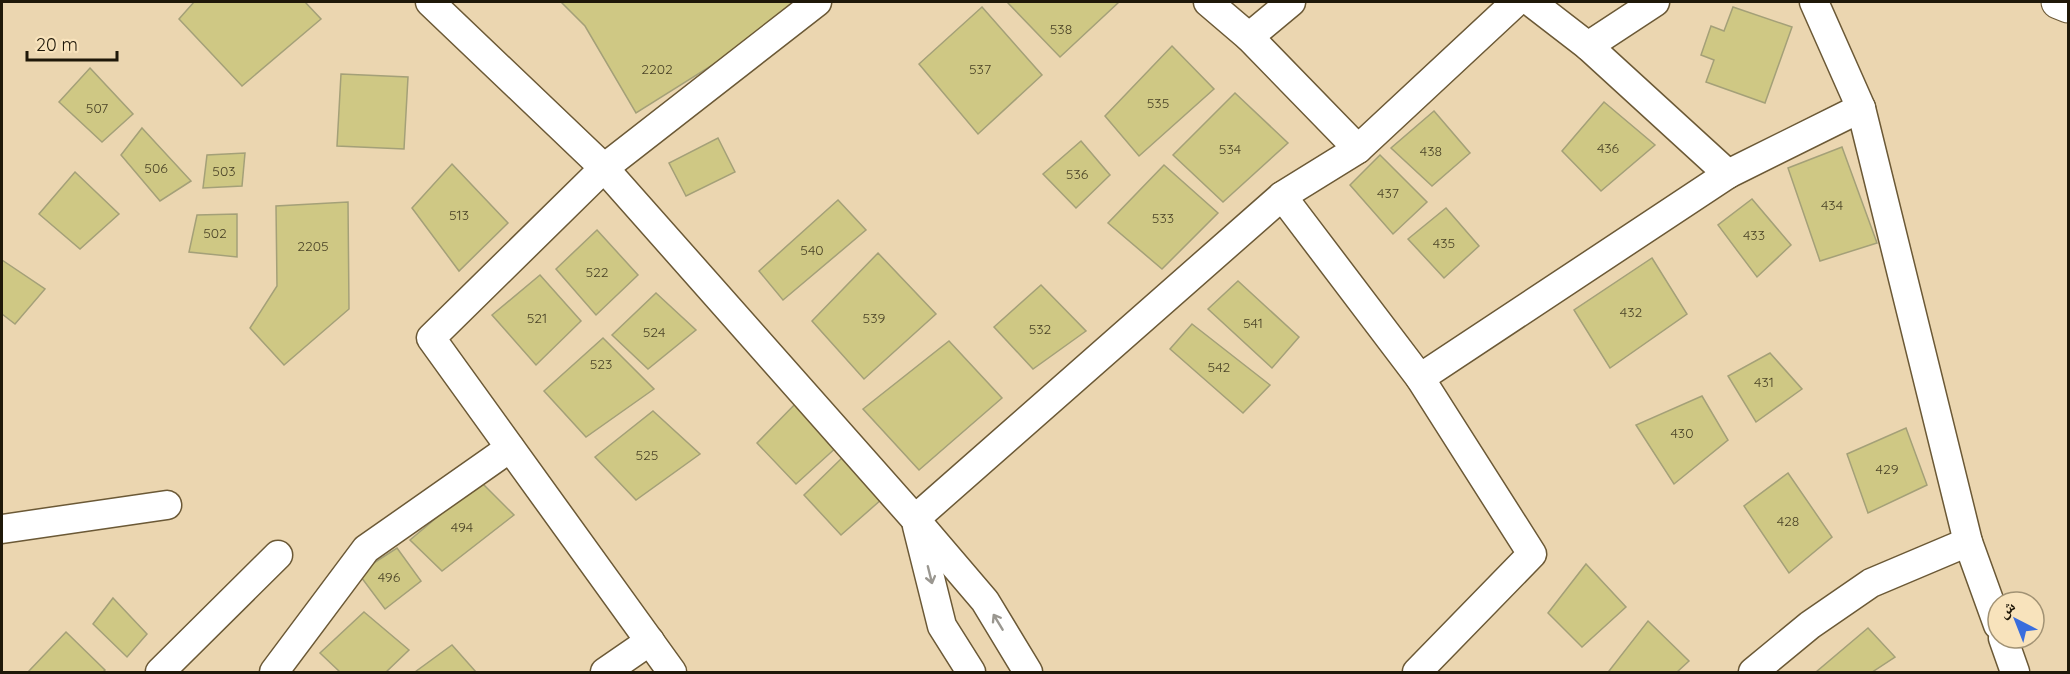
<svg xmlns="http://www.w3.org/2000/svg" width="2070" height="674" font-family="Quicksand,'Noto Naskh Arabic',sans-serif">
<style>
.building{fill:#cfc884;stroke:#a4a078;stroke-width:1.5}
.lines{fill:none;stroke-linecap:round;stroke-linejoin:round}
.minor-casing{stroke:#6b5936;stroke-width:31}
.tertiary-casing{stroke:#6b5936;stroke-width:35}
.minor{stroke:#fff;stroke-width:28}
.tertiary{stroke:#fff;stroke-width:33}
.oneway{stroke:#9a9790}
.labels{text-anchor:middle;dominant-baseline:central;stroke-width:4.5;stroke-linejoin:round;paint-order:stroke}
.number-label{font-size:14px;fill:#4b4428}
</style>
<rect width="100%" height="100%" fill="#ebd6b0"/>
<g class="building">
<path d="M194,2H305L321,19L242,86L179,19Z"/>
<path d="M561,2H813L636,113L585,26Z"/>
<path d="M1007,2H1119L1060,57Z"/>
<path d="M982,7L1042,75L978,134L919,64Z"/>
<path d="M1733,7L1792,27L1765,103L1706,82L1714,60L1701,55L1711,26L1724,31Z"/>
<path d="M1172,46L1214,89L1139,156L1105,116Z"/>
<path d="M90,68L133,114L102,142L59,102Z"/>
<path d="M341,74L408,77L404,149L337,146Z"/>
<path d="M1235,93L1288,143L1223,202L1173,155Z"/>
<path d="M1604,102L1655,145L1601,191L1562,151Z"/>
<path d="M1434,111L1470,153L1432,186L1391,148Z"/>
<path d="M142,128L191,181L160,201L121,155Z"/>
<path d="M718,138L735,172L686,196L669,163Z"/>
<path d="M1081,141L1110,175L1076,208L1043,174Z"/>
<path d="M1842,147L1877,243L1820,261L1788,168Z"/>
<path d="M245,153L242,186L203,188L207,155Z"/>
<path d="M1380,155L1427,202L1393,234L1350,185Z"/>
<path d="M452,164L508,223L459,271L412,208Z"/>
<path d="M1164,165L1218,213L1162,269L1108,223Z"/>
<path d="M75,172L119,214L80,249L39,214Z"/>
<path d="M1752,199L1791,245L1757,277L1718,225Z"/>
<path d="M838,200L866,230L783,300L759,271Z"/>
<path d="M348,202L349,309L284,365L250,328L277,286L276,206Z"/>
<path d="M1446,208L1479,246L1444,278L1408,239Z"/>
<path d="M237,214V257L189,252L197,215Z"/>
<path d="M597,230L638,275L596,315L556,269Z"/>
<path d="M878,253L936,314L864,379L812,321Z"/>
<path d="M1652,258L1687,314L1610,368L1574,310Z"/>
<path d="M2,260L45,289L15,324L2,314Z"/>
<path d="M540,275L581,321L536,365L492,315Z"/>
<path d="M1238,281L1299,337L1272,368L1208,309Z"/>
<path d="M1041,285L1086,331L1033,369L994,327Z"/>
<path d="M656,293L696,330L648,369L612,335Z"/>
<path d="M1192,324L1270,385L1243,413L1170,349Z"/>
<path d="M603,338L654,389L586,437L544,391Z"/>
<path d="M949,341L1002,398L919,470L863,409Z"/>
<path d="M1770,353L1802,389L1756,422L1728,376Z"/>
<path d="M1702,396L1728,440L1674,484L1636,425Z"/>
<path d="M800,399L839,445L796,484L757,443Z"/>
<path d="M653,411L700,454L636,500L595,457Z"/>
<path d="M1906,428L1927,485L1868,513L1847,454Z"/>
<path d="M846,454L882,499L841,535L804,495Z"/>
<path d="M1788,473L1832,537L1789,573L1744,506Z"/>
<path d="M480,481L514,515L442,571L410,540Z"/>
<path d="M397,548L421,581L385,609L358,573Z"/>
<path d="M1586,564L1626,607L1582,647L1548,613Z"/>
<path d="M113,598L147,634L127,657L93,624Z"/>
<path d="M364,612L409,650L386,672H340L320,653Z"/>
<path d="M1648,621L1689,661L1677,672H1611L1609,671Z"/>
<path d="M1868,628L1895,657L1874,671L1876,672H1816Z"/>
<path d="M66,632L105,670L103,672H28Z"/>
<path d="M452,645L476,672H415Z"/>
</g>
<g class="lines">
<g class="minor-casing">
<g id="minor">
<path d="M430,2L604,168L915,519L1282,196L1358,149L1516,2"/>
<path d="M1208,2L1249,37L1358,149"/>
<path d="M1531,2L1588,46L1728,174"/>
<path d="M1814,2L1861,108L1968,542L1998,625"/>
<path d="M1249,37L1291,2"/>
<path d="M1588,46L1655,2"/>
<path d="M1282,196L1420,378L1532,554L1417,672"/>
<path d="M1420,378L1728,174L1861,108"/>
<path d="M915,519L985,601L1028,672"/>
<path d="M917,526L942,626L971,672"/>
<path d="M2,529L167,505"/>
<path d="M2003,638L2015,672"/>
<path d="M160,672L278,555"/>
<path d="M274,672L366,549L510,448"/>
<path d="M605,672L650,641"/>
<path d="M672,672L431,338L604,168L817,2"/>
<path d="M1753,672L1810,625L1871,583L1968,542"/>
</g>
</g>
<g class="tertiary-casing">
<path id="tertiary" d="M2058,2L2068,6"/>
</g>
<use href="#minor" class="minor"/>
<use href="#tertiary" class="tertiary"/>
</g>
<defs><path id="oneway-shaft" d="M-6 0H5M1.5-3L5.5 0L1.5 3" fill="none" stroke-width="1.6" stroke-linecap="round" stroke-linejoin="round" transform="scale(1.5)"/></defs>
<g class="oneway">
<use href="#oneway-shaft" transform="translate(930 575) rotate(76)"/>
<use href="#oneway-shaft" transform="translate(998 622) rotate(-121)"/>
</g>
<g class="labels">
<g class="number-label">
<text x="1061" y="29">538</text>
<text x="657" y="69">2202</text>
<text x="980" y="69">537</text>
<text x="1158" y="103">535</text>
<text x="97" y="108">507</text>
<text x="1608" y="148">436</text>
<text x="1230" y="149">534</text>
<text x="1431" y="151">438</text>
<text x="156" y="168">506</text>
<text x="224" y="171">503</text>
<text x="1077" y="174">536</text>
<text x="1388" y="193">437</text>
<text x="1832" y="205">434</text>
<text x="459" y="215">513</text>
<text x="1163" y="218">533</text>
<text x="215" y="233">502</text>
<text x="1754" y="235">433</text>
<text x="1444" y="243">435</text>
<text x="313" y="246">2205</text>
<text x="812" y="250">540</text>
<text x="597" y="272">522</text>
<text x="1631" y="312">432</text>
<text x="537" y="318">521</text>
<text x="874" y="318">539</text>
<text x="1253" y="323">541</text>
<text x="1040" y="329">532</text>
<text x="654" y="332">524</text>
<text x="601" y="364">523</text>
<text x="1219" y="367">542</text>
<text x="1764" y="382">431</text>
<text x="1682" y="433">430</text>
<text x="647" y="455">525</text>
<text x="1887" y="469">429</text>
<text x="1788" y="521">428</text>
<text x="462" y="527">494</text>
<text x="389" y="577">496</text>
</g>
</g>
<rect width="2070" height="674" fill="none" stroke="#1f1809" stroke-width="6"/>
<g transform="translate(2016 620) rotate(318)"><circle r="28" fill="#f8e3bc" stroke="#a19274" stroke-width="1.5"/>
<path d="M0-4.5L10 22L0 15L-10 22Z" fill="#396ddd"/>
<text y="-9" font-size="16" font-weight="bold" text-anchor="middle" fill="#1f1809">ش</text>
</g>
<path d="M27 51v9h90v-9" fill="none" stroke="#1f1809" stroke-width="3"/>
<text x="36" y="51" font-size="18" fill="#1f1809" stroke="#f8e3bc" stroke-width="4.5" paint-order="stroke">20 m</text>
</svg>
